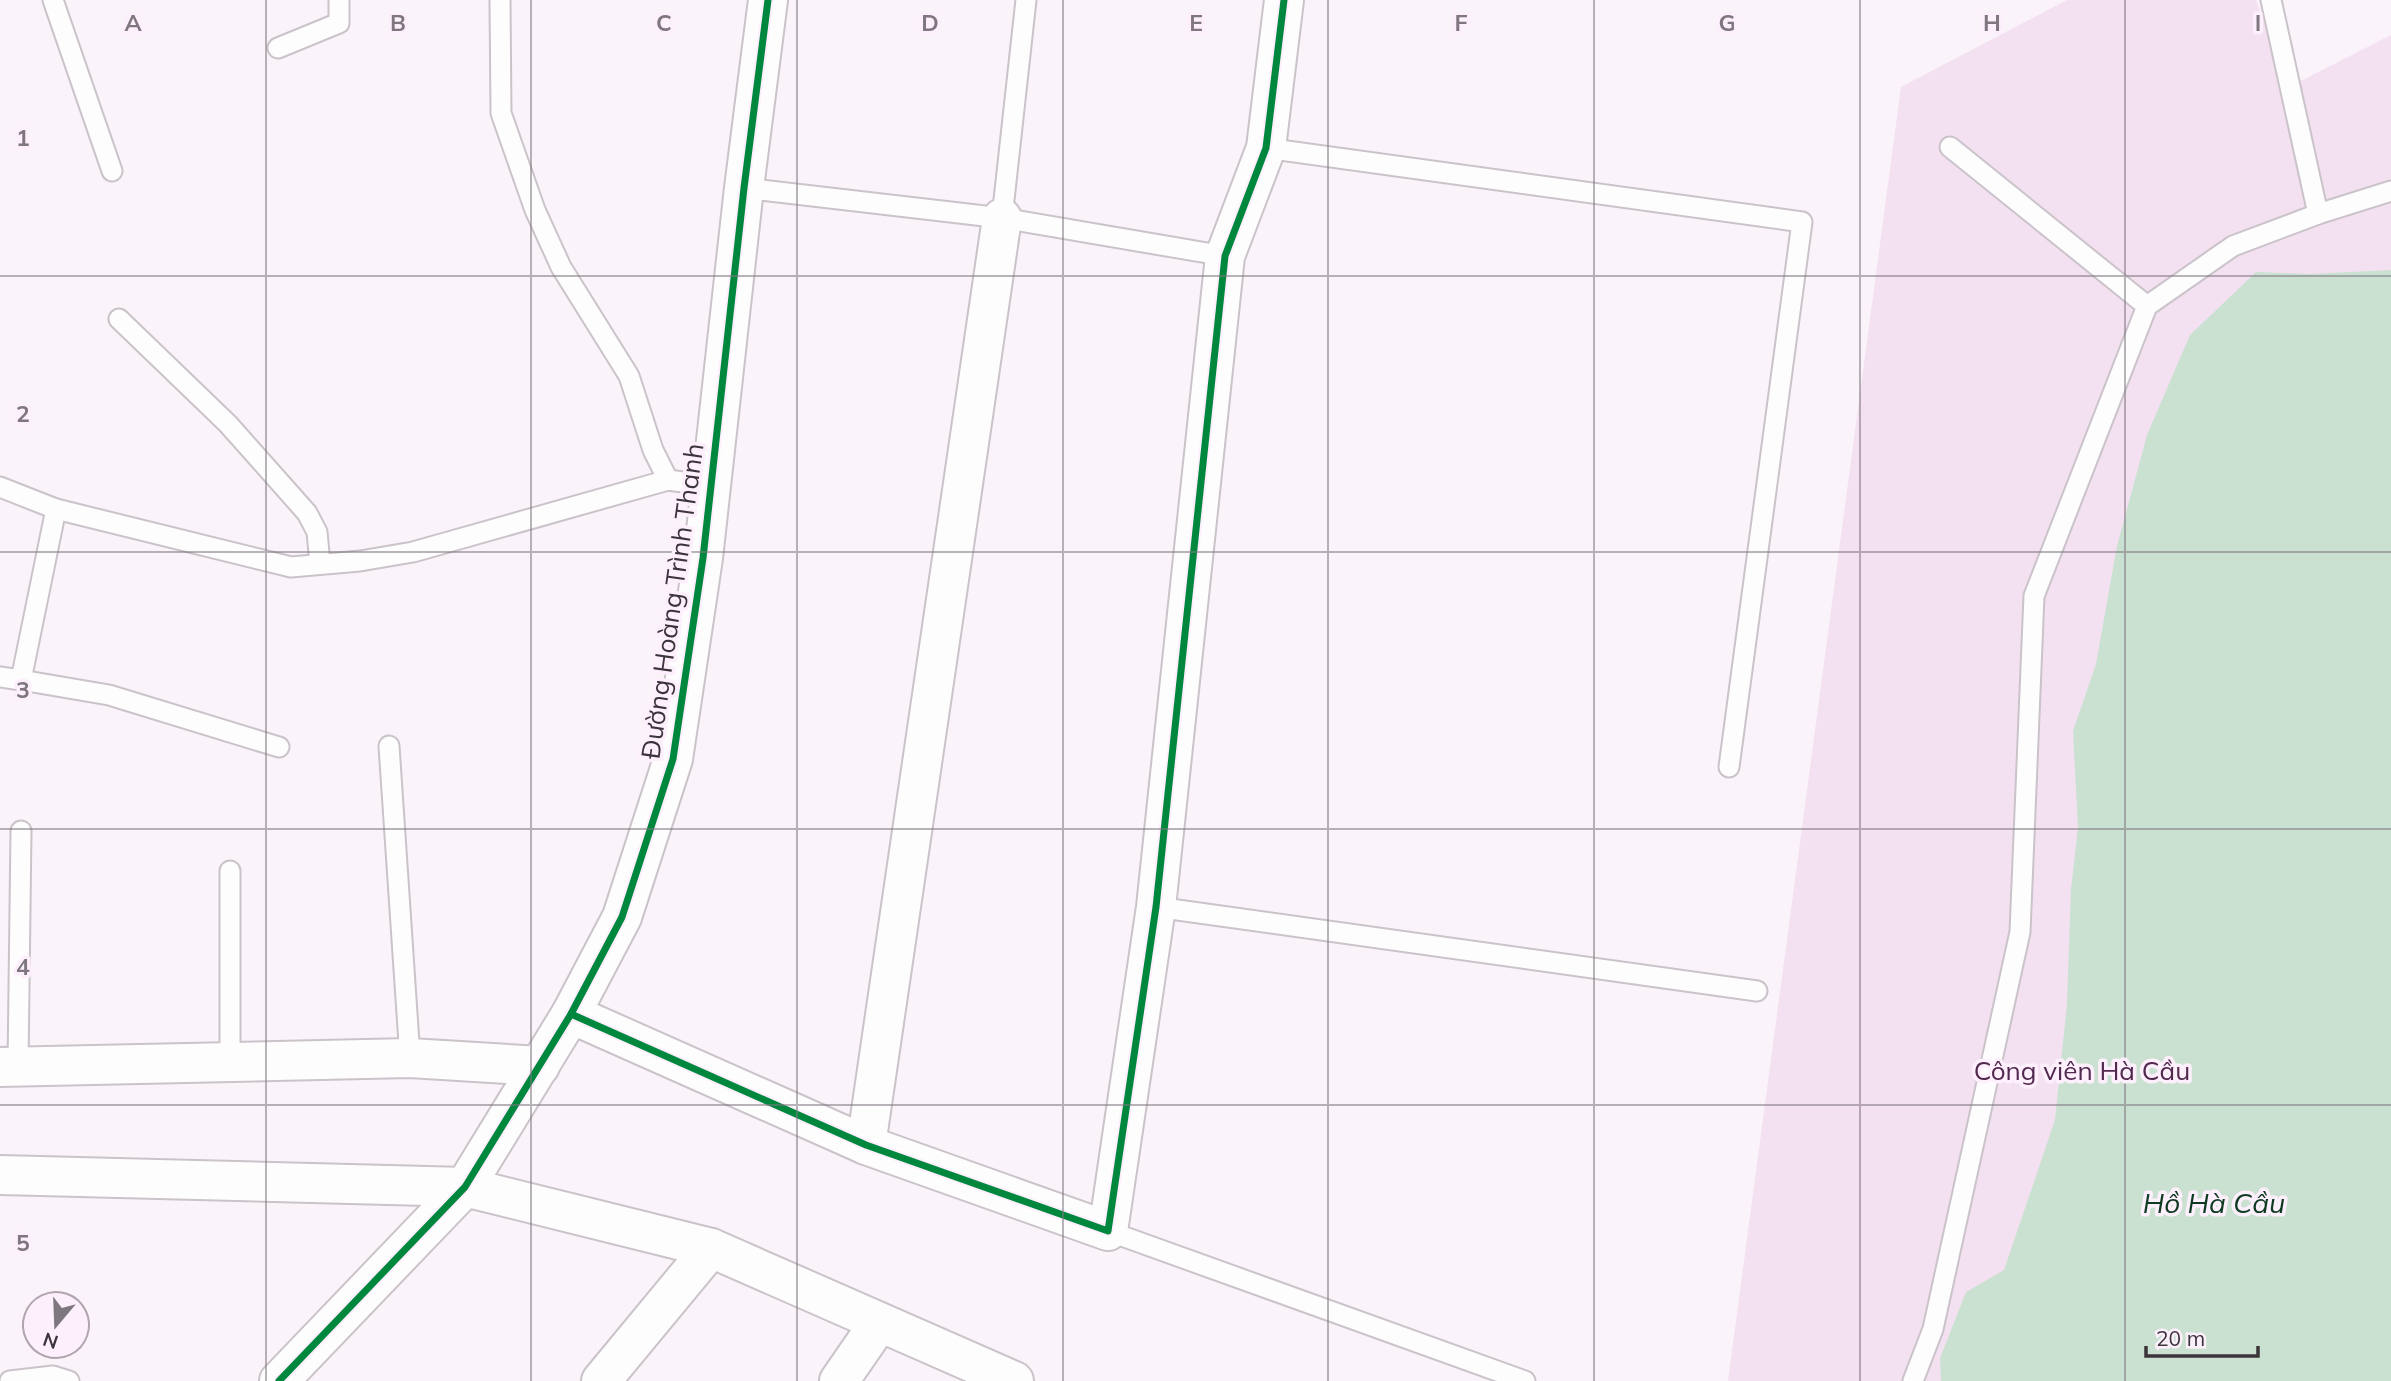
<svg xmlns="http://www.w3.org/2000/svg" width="2391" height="1381" font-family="Mulish,sans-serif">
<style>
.green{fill:#f3e1f1}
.water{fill:#cae1d1}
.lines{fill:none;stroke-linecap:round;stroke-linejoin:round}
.lane-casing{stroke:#cac3c9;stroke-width:23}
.street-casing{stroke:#cac3c9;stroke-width:42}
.secondary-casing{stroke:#cac3c9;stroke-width:42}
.lane{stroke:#fefdfe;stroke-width:19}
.street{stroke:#fefdfe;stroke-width:38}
.secondary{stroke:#fefdfe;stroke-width:38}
.cycleway-casing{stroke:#fdf0fc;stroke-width:11}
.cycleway{stroke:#00873e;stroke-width:7}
.grid{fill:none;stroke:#7e777e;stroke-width:2;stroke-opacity:0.55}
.labels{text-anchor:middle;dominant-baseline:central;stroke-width:7;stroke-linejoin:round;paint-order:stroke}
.street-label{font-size:26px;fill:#3c343b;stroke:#fdf0fc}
.park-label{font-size:26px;fill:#52294f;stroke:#fdf0fc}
.water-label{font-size:28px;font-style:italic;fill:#0e3a21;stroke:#fdf0fc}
.grid-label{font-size:23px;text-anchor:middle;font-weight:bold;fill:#7e777e;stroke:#fdf0fc;stroke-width:7;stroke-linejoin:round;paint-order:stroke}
</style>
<rect width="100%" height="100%" fill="#faf3f9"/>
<path class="green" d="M2067,0H2256L2289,87L2391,35V1381H1728L1901,87Z"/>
<path class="water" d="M2391,270V1381H1941L1940,1358L1966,1292L2004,1270L2055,1120L2067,1004L2071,889L2078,828L2073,731L2096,664L2117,546L2147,435L2190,335L2256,272L2311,274Z"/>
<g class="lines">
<g class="lane-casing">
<g id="lane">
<path d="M53,0L112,171"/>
<path d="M500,0L501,113L535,210L561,267L629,376L653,450L668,480"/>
<path d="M2271,0L2318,214"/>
<path d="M278,48L339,23V0"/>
<path d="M1950,147L2147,306"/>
<path d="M1266,148L1802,222L1729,767"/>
<path d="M744,188L1002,218L1225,256"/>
<path d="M1002,218L1026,0"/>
<path d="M119,319L228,424L307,513L317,532L320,564"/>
<path d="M0,487L56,509L291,567L360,561L413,552L668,480L712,486"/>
<path d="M56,509L21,680L109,695L279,747"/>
<path d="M0,677L21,680"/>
<path d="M389,746L410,1058"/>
<path d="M1156,907L1757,991"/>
<path d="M230,1063V871"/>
<path d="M18,1066L21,831"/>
<path d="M1108,1231L1525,1381"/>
<path d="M10,1381L53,1376L69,1381"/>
<path d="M1913,1381L1933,1329L2020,932L2034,596L2147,306L2233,246L2318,214L2391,191"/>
</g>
</g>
<g class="street-casing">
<g id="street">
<path d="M571,1014L866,1145L1108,1231L1156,907L1225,256L1266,148L1284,0"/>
<path d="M0,1067L410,1058L540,1066"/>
<path d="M866,1145L1002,218"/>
<path d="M0,1175L465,1187L711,1248L1014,1381"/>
<path d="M601,1381L711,1248"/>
<path d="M839,1381L879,1323"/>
</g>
</g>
<g class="secondary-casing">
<path id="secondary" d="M279,1381L465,1187L571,1014L622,917L673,759L703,558L744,188L768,0"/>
</g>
<use href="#lane" class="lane"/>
<use href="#street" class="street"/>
<use href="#secondary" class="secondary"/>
<g class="cycleway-casing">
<g id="cycleway">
<path d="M571,1014L866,1145L1108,1231L1156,907L1225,256L1266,148L1284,0"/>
<path d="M279,1381L465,1187L571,1014L622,917L673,759L703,558L744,188L768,0"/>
</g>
</g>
<use href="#cycleway" class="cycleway"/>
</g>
<path class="grid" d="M266,0V1381M531,0V1381M797,0V1381M1063,0V1381M1328,0V1381M1594,0V1381M1860,0V1381M2125,0V1381M0,276H2391M0,552H2391M0,829H2391M0,1105H2391"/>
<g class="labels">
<g class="street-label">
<text transform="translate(672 601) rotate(-82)">Đường Hoàng Trình Thanh</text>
</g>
<g class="park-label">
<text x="2082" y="1070">Công viên Hà Cầu</text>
</g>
<g class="water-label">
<text x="2214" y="1202">Hồ Hà Cầu</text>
</g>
</g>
<g class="grid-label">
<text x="133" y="31">A</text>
<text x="398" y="31">B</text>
<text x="664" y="31">C</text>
<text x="930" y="31">D</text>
<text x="1196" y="31">E</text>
<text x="1461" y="31">F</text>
<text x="1727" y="31">G</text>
<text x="1992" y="31">H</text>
<text x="2258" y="31">I</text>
<text x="23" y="146">1</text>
<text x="23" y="422">2</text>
<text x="23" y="698">3</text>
<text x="23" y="975">4</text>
<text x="23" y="1251">5</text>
</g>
<g transform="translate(56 1325) rotate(199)"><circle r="33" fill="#fdf0fc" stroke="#b0a5af" stroke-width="2"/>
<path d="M0-5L12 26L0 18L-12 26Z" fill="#7e777e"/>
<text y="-10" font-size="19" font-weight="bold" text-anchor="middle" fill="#3c343b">N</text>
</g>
<path d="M2146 1346v10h112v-10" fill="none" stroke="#3c343b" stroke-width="3.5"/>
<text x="2156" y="1346" font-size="21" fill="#3c343b" stroke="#fdf0fc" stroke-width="5" paint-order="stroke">20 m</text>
</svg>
